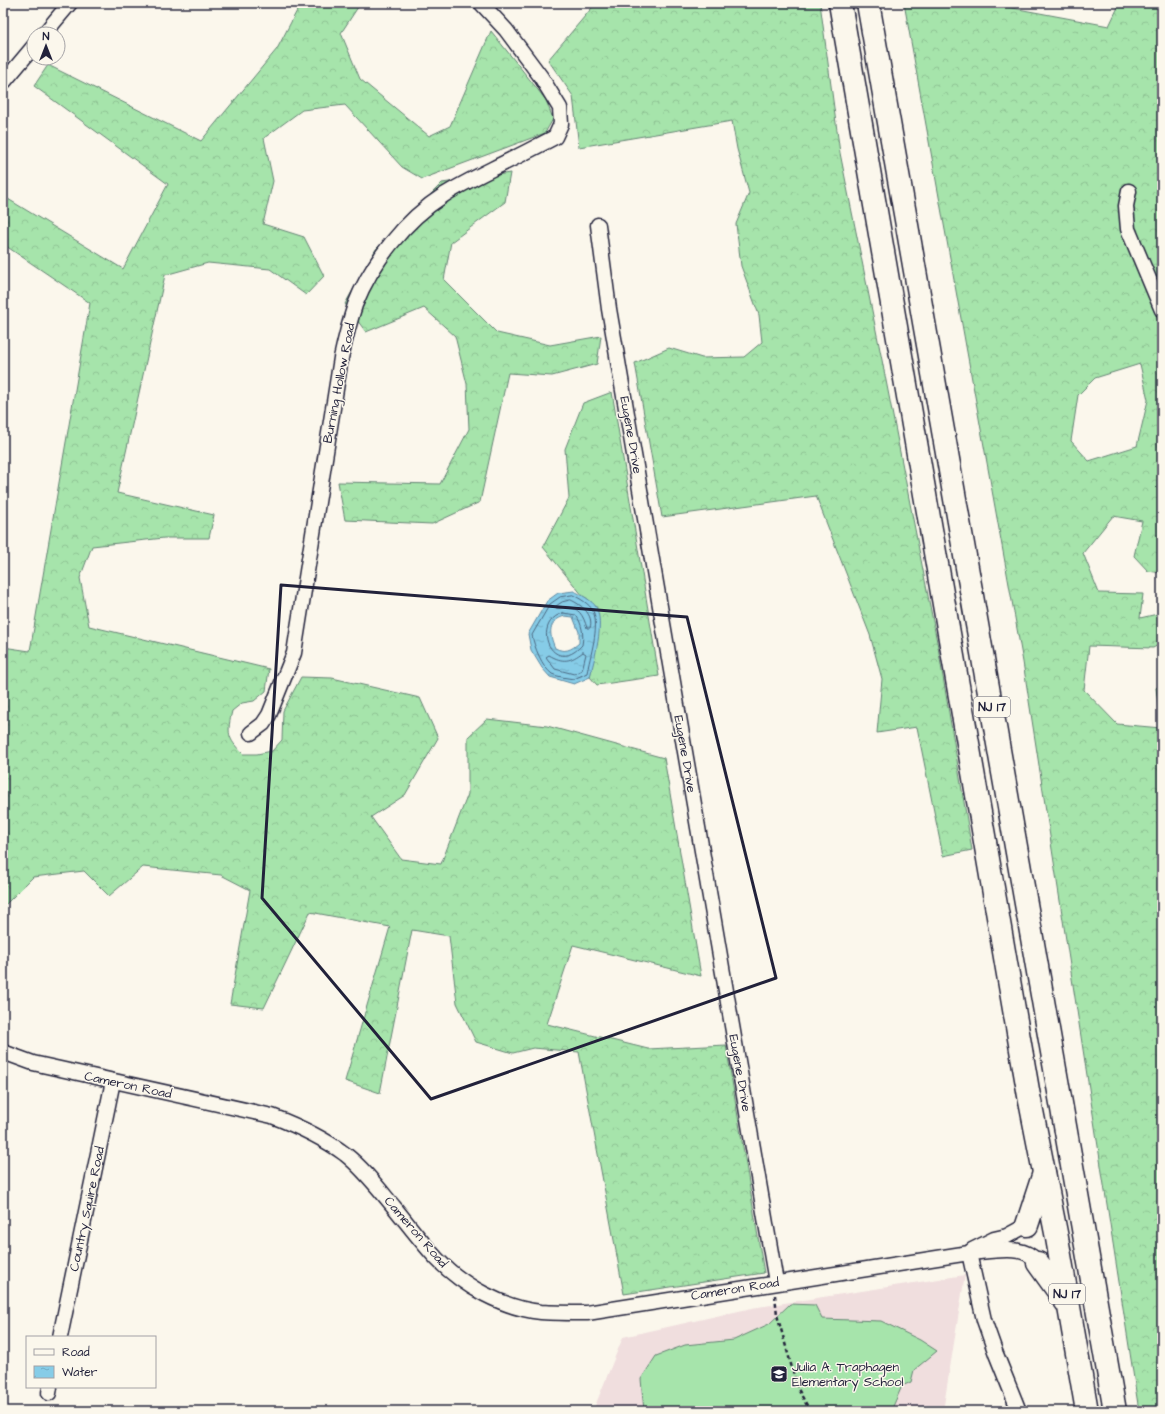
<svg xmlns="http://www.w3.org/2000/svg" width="1165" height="1414" font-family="'Architects Daughter',sans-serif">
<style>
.built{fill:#f0dede}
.forest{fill:url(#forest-crowns);stroke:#648373;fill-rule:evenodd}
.pitch{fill:#a6e4ab;stroke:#648373}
.water{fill:url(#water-ripples);stroke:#5e88a2;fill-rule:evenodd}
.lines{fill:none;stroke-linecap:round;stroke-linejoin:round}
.shore{stroke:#4a6680;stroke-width:1}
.minor-casing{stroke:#22223b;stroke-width:17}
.trunk-casing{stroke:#22223b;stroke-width:25}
.path{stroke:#22223b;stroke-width:2.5;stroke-dasharray:4 3;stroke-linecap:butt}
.minor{stroke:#fbf7ec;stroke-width:14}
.trunk{stroke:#fbf7ec;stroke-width:22}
.marked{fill:none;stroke:#22223b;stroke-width:3;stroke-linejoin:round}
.labels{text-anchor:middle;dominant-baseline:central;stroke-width:3;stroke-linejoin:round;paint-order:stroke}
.shield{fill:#fbf7ec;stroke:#636270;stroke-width:1}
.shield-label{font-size:12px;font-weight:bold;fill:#22223b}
.street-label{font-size:13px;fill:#22223b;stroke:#fbf7ec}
.poi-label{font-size:13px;fill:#22223b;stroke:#fbf7ec;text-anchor:start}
</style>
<defs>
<pattern id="forest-crowns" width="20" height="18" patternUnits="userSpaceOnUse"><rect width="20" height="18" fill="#a6e4ab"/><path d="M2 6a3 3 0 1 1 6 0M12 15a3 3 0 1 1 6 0" fill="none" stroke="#8fc394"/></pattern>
<pattern id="water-ripples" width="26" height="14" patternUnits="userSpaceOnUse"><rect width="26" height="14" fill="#86cce7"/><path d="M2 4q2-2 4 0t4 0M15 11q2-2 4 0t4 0" fill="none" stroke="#73afc7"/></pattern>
</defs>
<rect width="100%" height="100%" fill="#fbf7ec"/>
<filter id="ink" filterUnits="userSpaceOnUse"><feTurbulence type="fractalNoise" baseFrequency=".025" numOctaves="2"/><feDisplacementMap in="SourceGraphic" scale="8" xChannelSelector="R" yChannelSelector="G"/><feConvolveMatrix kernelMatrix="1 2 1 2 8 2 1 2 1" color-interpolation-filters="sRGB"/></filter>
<g filter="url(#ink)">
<path class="built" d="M965,1275L943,1411H593L623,1337L752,1308Z"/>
<g class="forest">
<path d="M301,3H368L358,7L341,33L360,79L429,136L450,126L491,31L546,100L553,119L545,133L422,179L402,167L345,105L302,110L264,138L273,181L263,224L304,237L324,276L306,295L270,269L208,263L165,275L117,493L214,515L209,538H164L92,546L80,578L89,626L269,669L266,691L254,701L242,703L232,711C227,733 227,738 243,754H257L272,751L282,740L283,711L301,677L332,678L420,698L438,738L405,795L371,817L401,859L441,864L468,794V737L487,719L547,726L664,758L701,976L573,945L547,1024L648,1049L726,1045L764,1273L624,1294L579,1052L533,1048L513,1053L476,1042L457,1003L449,936L412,930L380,1093L345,1081L390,927L310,912L264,1008L230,1004L250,890L221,875L143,867L109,896L84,871L33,877L3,907V647L30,651L90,303L3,244V196L123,269L168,184L34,86L48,65L201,141L277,49Z"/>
<path d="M596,3H820L840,153L881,355L938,647L972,850L943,856L917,727L877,733L882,679L870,635L816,496L662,517L635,363L669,348L702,358L744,357L762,342L759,315L741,266L736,224L749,193L737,149L732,121L579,147L573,96L548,60Z"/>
<path d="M904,3H986L1109,26L1120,3H1162V573L1148,571L1134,556L1142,521L1113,516L1083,553L1099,593L1143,594L1140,618L1162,613V643L1153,648L1089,646L1084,690L1117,724L1161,728L1156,688L1162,684V1411H1139L1023,662ZM1140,364L1148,400L1137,446L1089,461L1071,441L1078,395L1095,378Z"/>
<path d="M510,173L505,202L451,242L444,280L497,333L550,345L601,336L597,364L552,376L508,373L480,502L432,524L345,520L338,482L440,484L469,429L467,384L455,336L424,308L366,332L345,304L376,249L442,183Z"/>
<path d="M612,392L659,676L597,685L590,677L595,651L596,607L583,596L543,547L569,498L565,449L583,403Z"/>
</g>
<path class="pitch" d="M790,1304L815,1305L822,1319L881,1321L920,1340L937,1351L914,1370L911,1382L902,1386L891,1411H644L641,1379L656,1356L685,1345L734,1340L769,1324Z"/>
<path class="water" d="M574,591C580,594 593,601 596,607C605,623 594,660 590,677L574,684L550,677L542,668L531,650L528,634L547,601L558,593ZM565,616L573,617L579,632V643C571,650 565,653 555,648C549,634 547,621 565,616Z"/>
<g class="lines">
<g class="shore">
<path d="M573,595C579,598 590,604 593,611C600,627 590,656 587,673L574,679C568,678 558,677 552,674C542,667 534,646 532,635L550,604L560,597Z"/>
<path d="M571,600C582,605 594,615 590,628H587C583,615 579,607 565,607C561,608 559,609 556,608V606L562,602Z"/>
<path d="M563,613L576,615C582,624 584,634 582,645C553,678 529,623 563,613Z"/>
<path d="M583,652L586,654L582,670L574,674L555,669L546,657L549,655C563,663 570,662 583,652Z"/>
</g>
<g class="minor-casing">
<g id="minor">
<path d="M44,34L70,3"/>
<path d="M3,83L34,46"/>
<path d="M1129,191L1126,206L1128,229L1162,310"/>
<path d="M598,225L609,309L776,1282"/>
<path d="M251,733L263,724L269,715L294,653L341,358C345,340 349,323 355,305C372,262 405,220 444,195C460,185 476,177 492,169C513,159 534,148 555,137L561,124L560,108L541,77L506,30L481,3"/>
<path d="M3,1052L33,1063L272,1116C298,1126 322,1137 345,1154C364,1169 379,1189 394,1207C408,1224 422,1243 437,1259C463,1286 503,1308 541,1312C556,1313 571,1313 587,1313L969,1253C986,1252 1017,1245 1031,1256C1034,1257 1036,1261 1038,1263"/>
<path d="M972,1250L994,1239L1007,1236L1027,1225"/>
<path d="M969,1253L984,1320L996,1354L1019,1411"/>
<path d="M60,1337L113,1081"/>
<path d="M49,1393L50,1387"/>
</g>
</g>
<g class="trunk-casing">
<g id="trunk">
<path d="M840,3L1029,1096L1057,1238L1087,1411"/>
<path d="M868,3L1115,1411"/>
<path d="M1027,1225L1044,1173"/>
<path d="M1038,1263L1066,1302"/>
</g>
</g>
<path class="path" d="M775,1295L777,1315L798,1389L810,1411"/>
<use href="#minor" class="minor"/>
<use href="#trunk" class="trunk"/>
</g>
</g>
<path class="marked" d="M281,585L687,617L776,978L431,1099L262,898Z"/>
<defs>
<g id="school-square" transform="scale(0.9)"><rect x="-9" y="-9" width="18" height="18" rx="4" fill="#22223b" stroke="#fbf7ec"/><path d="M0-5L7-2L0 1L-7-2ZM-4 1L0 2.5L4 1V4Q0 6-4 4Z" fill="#fff"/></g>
</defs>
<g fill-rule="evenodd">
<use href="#school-square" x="779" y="1374"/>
</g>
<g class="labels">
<g class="shield">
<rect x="974" y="697" width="36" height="20" rx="3"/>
<rect x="1049" y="1284" width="36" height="20" rx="3"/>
</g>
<g class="shield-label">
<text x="992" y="707">NJ 17</text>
<text x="1067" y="1294">NJ 17</text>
</g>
<g class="street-label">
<text transform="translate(339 383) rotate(-79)">Burning Hollow Road</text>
<text transform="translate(631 435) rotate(80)">Eugene Drive</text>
<text transform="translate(685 754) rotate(80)">Eugene Drive</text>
<text transform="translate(740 1073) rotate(80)">Eugene Drive</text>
<text transform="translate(128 1085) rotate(12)">Cameron Road</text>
<text transform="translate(87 1209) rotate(-78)">Country Squire Road</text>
<text transform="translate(416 1232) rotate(49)">Cameron Road</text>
<text transform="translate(735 1289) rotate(-9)">Cameron Road</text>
</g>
<g class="poi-label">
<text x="792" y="1367">Julia A. Traphagen<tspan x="792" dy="15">Elementary School</tspan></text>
</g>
</g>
<rect width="1165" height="1414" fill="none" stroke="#fbf7ec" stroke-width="16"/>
<rect x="8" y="8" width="1149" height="1398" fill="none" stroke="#22223b" stroke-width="1.5" filter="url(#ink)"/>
<rect x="26" y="1336" width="130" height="52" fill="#fbf7ec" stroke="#a4a2a5"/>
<rect x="34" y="1349" width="20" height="6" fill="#fbf7ec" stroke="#a4a2a5"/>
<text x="62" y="1356" font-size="12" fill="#22223b">Road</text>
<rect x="34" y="1366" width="20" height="12" fill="url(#water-ripples)" stroke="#a4a2a5"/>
<text x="62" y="1376" font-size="12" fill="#22223b">Water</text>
<g transform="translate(46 46)"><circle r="19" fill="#fbf7ec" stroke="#a4a2a5"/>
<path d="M0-3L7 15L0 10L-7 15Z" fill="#22223b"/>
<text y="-6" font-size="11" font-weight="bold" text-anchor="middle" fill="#22223b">N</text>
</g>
</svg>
